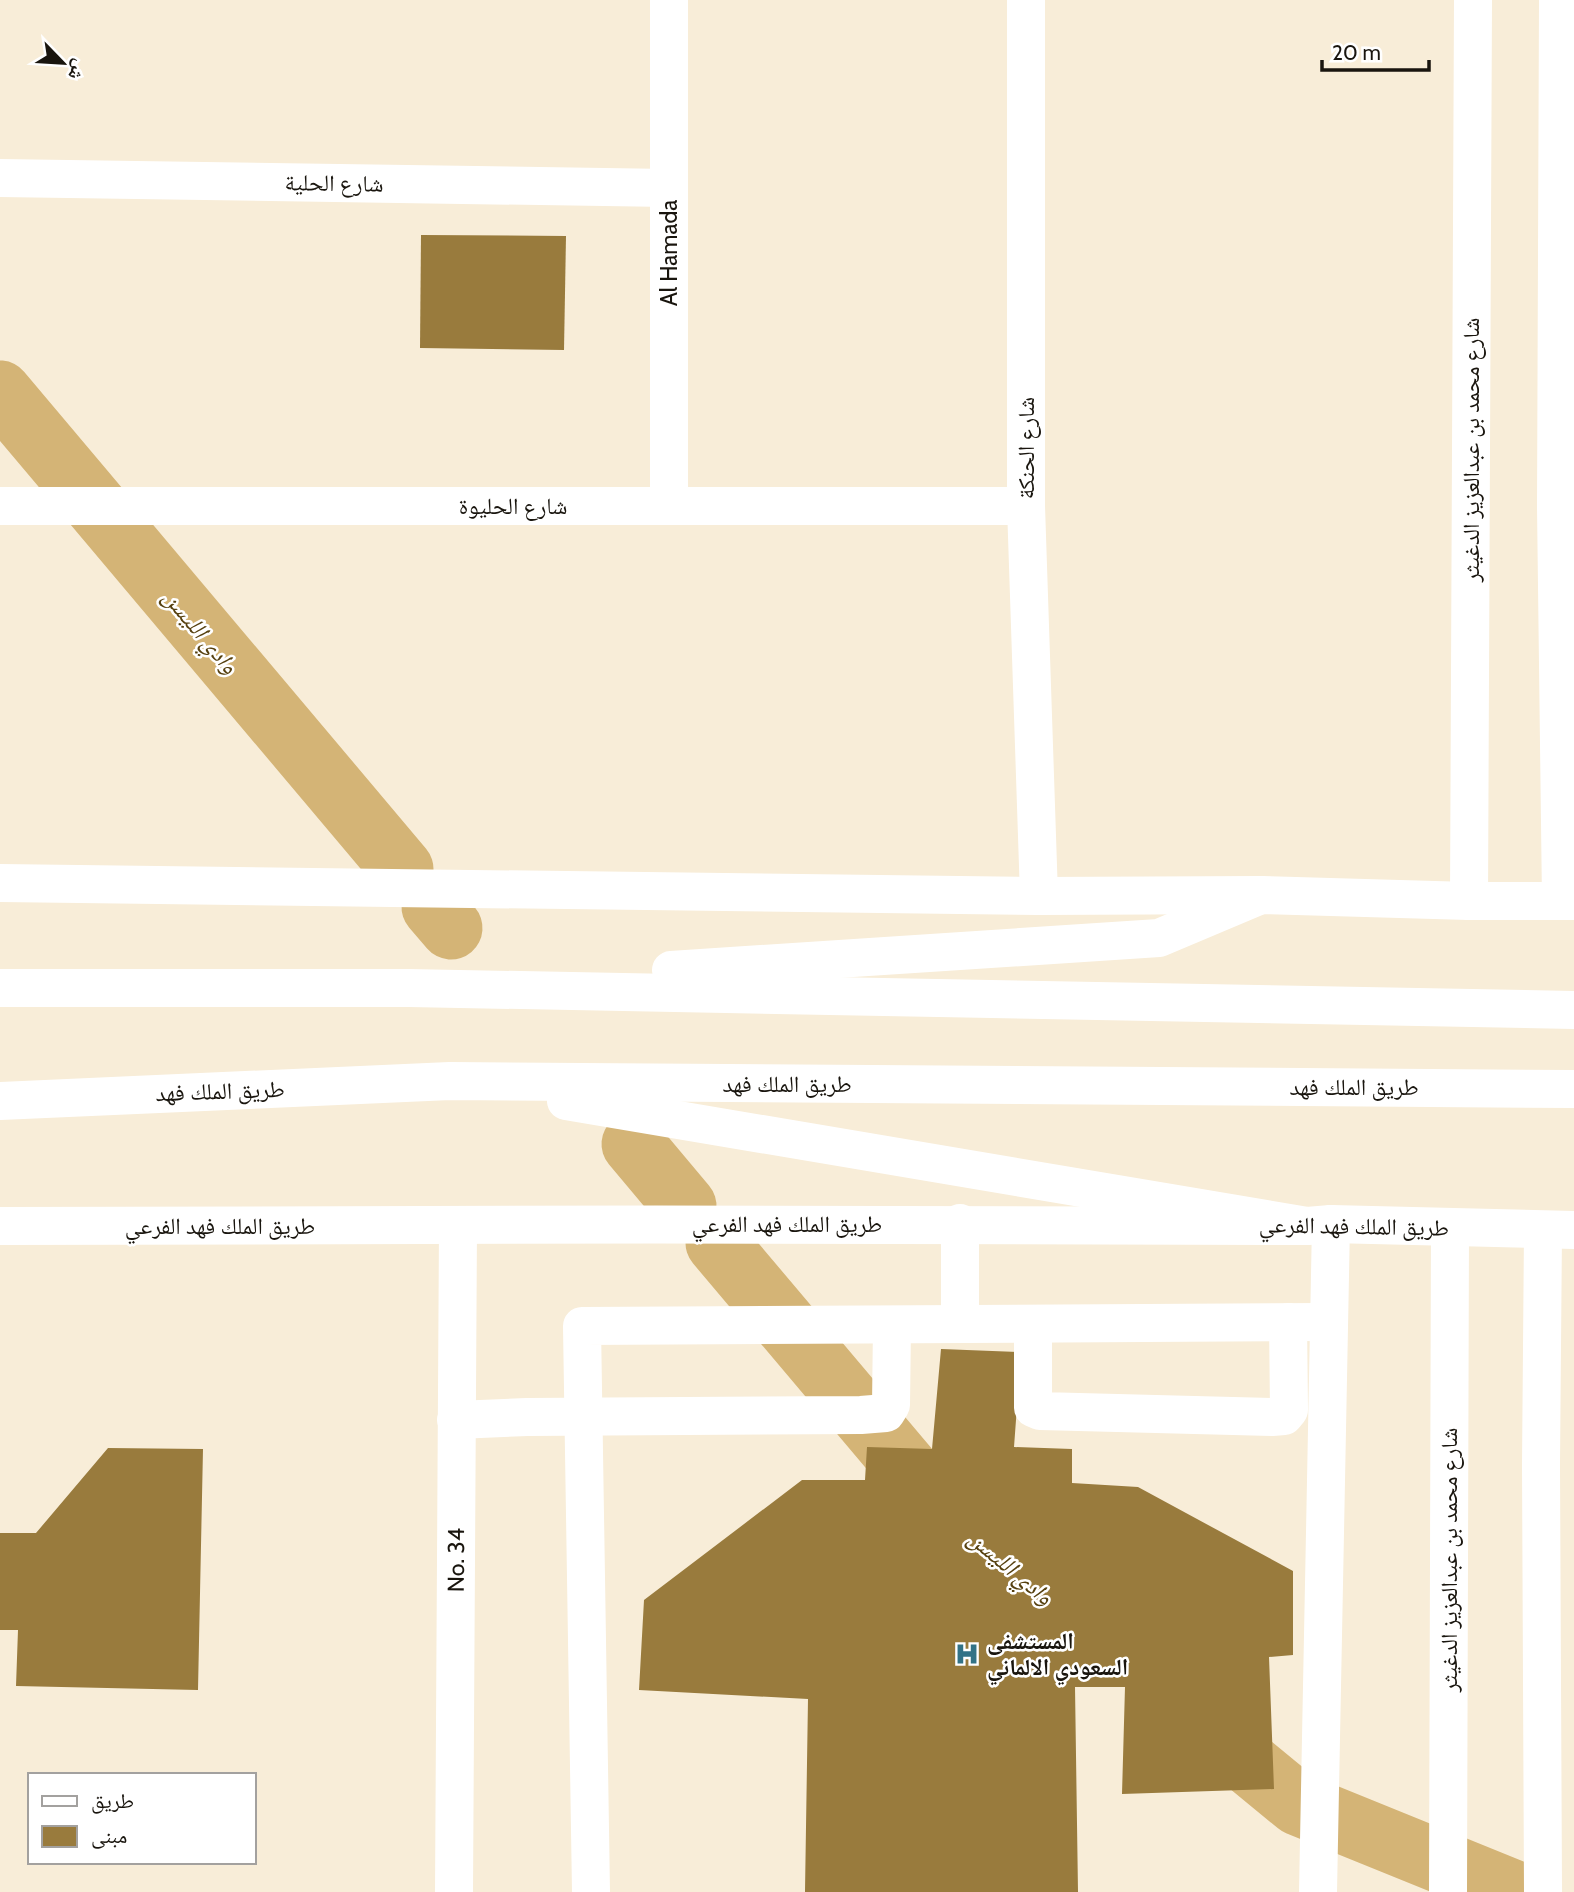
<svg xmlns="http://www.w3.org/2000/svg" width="1574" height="1892" font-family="Cabin,'Noto Naskh Arabic',sans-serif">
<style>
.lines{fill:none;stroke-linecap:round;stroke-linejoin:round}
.river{stroke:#d4b476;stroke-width:63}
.building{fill:#997b3d}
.minor{stroke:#fff;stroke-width:38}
.major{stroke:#fff;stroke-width:38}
.highway{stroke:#fff;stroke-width:38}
.labels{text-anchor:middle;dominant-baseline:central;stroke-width:5;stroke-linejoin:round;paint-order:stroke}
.street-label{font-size:23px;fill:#19150e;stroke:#fff}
.poi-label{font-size:23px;font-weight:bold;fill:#19150e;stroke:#fff;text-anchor:start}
.water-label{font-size:24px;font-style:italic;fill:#56400f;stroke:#fff}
</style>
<rect width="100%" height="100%" fill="#f8edd8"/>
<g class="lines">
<g class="river">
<path d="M0,392L402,869"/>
<path d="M433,907L451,928"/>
<path d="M633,1144L685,1206"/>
<path d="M717,1243L945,1513"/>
<path d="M1208,1730L1298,1804L1515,1892"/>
</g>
</g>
<g class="building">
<path d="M421,235L566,236L564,350L420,348Z"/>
<path d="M941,1349L1021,1352L1014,1447L1072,1449V1483L1138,1487L1293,1571V1655L1269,1657L1274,1789L1122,1794L1125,1687H1075L1078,1892H805L808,1699L639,1690L644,1600L802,1480H865L867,1447L932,1449Z"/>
<path d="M108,1448L203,1449L198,1690L16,1686L18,1630H0V1533H36Z"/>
</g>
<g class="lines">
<g class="minor">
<path d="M669,0V506"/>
<path d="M1026,0V506L1039,896"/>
<path d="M1558,0L1556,507L1561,901"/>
<path d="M0,178L669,188"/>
<path d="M0,506H1026"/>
<path d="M1469,901L1473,0"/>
<path d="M960,1223V1324"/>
<path d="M1033,1324V1408L1040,1411L1272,1417L1284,1416L1289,1410L1288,1322"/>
<path d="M456,1420L527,1417L861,1415L886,1413L891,1405L892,1325"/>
<path id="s1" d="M454,1892L458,1226"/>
<path d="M591,1892L582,1326L1328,1322"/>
<path d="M1318,1892L1331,1224"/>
<path d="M1448,1892L1450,1227"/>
<path d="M1543,1892L1541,1465L1543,1230"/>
</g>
<g class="major">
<path d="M0,883L1039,896L1261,895L1469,901H1574"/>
<path d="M0,1226C436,1226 871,1222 1307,1226L1331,1224L1574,1230"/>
</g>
<g class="highway">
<path d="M671,970L1159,938L1261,895"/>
<path d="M0,988H409L1574,1010"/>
<path d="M0,1101L450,1081L1574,1089"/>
<path d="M566,1101L1307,1226"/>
</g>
</g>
<defs>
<g id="hospital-bare" transform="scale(1.89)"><path d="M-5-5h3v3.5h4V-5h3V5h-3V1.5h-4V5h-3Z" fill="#327286" stroke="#fff" stroke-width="2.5" paint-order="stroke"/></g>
</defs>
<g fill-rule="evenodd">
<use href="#hospital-bare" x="967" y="1654"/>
</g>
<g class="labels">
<g class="street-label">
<text transform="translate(334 183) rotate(1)">شارع الحلية</text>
<text transform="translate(669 253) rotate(-90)">Al Hamada</text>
<text transform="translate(1026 448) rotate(-90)">شارع الحنكة</text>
<text transform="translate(1471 450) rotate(-90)">شارع محمد بن عبدالعزيز الدغيثر</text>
<text x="513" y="506">شارع الحليوة</text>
<text x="787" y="1084">طريق الملك فهد</text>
<text x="1354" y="1087">طريق الملك فهد</text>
<text transform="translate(220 1091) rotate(-2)">طريق الملك فهد</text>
<text x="787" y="1224">طريق الملك فهد الفرعي</text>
<text x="220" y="1226">طريق الملك فهد الفرعي</text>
<text transform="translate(1354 1226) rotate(1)">طريق الملك فهد الفرعي</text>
<text stroke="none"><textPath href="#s1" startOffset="332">No. 34</textPath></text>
<text transform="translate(1449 1560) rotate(-90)">شارع محمد بن عبدالعزيز الدغيثر</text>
</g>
<g class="poi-label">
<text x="987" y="1641">المستشفى<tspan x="987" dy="26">السعودي الالماني</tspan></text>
</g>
<g class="water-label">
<text transform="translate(201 631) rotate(50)">وادي الليسن</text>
<text transform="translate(1011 1567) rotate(40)">وادي الليسن</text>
</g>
</g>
<rect x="28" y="1773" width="228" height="91" fill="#ffffff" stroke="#a3a19f" stroke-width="2"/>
<rect x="42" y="1796" width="35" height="10" fill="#ffffff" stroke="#a3a19f" stroke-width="2"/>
<text x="91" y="1808" font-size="21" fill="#19150e">طريق</text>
<rect x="42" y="1826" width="35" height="21" fill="#997b3d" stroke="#a3a19f" stroke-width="2"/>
<text x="91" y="1843" font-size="21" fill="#19150e">مبنى</text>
<g transform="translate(63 63) rotate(115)" stroke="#ffffff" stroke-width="5" paint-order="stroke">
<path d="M0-5L12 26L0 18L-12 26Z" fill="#19150e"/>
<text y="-10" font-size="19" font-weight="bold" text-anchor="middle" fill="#19150e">ش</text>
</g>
<path d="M1322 60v10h107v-10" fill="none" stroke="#19150e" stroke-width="3.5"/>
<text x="1332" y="60" font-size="21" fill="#19150e" stroke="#ffffff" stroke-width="5" paint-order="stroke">20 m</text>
</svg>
